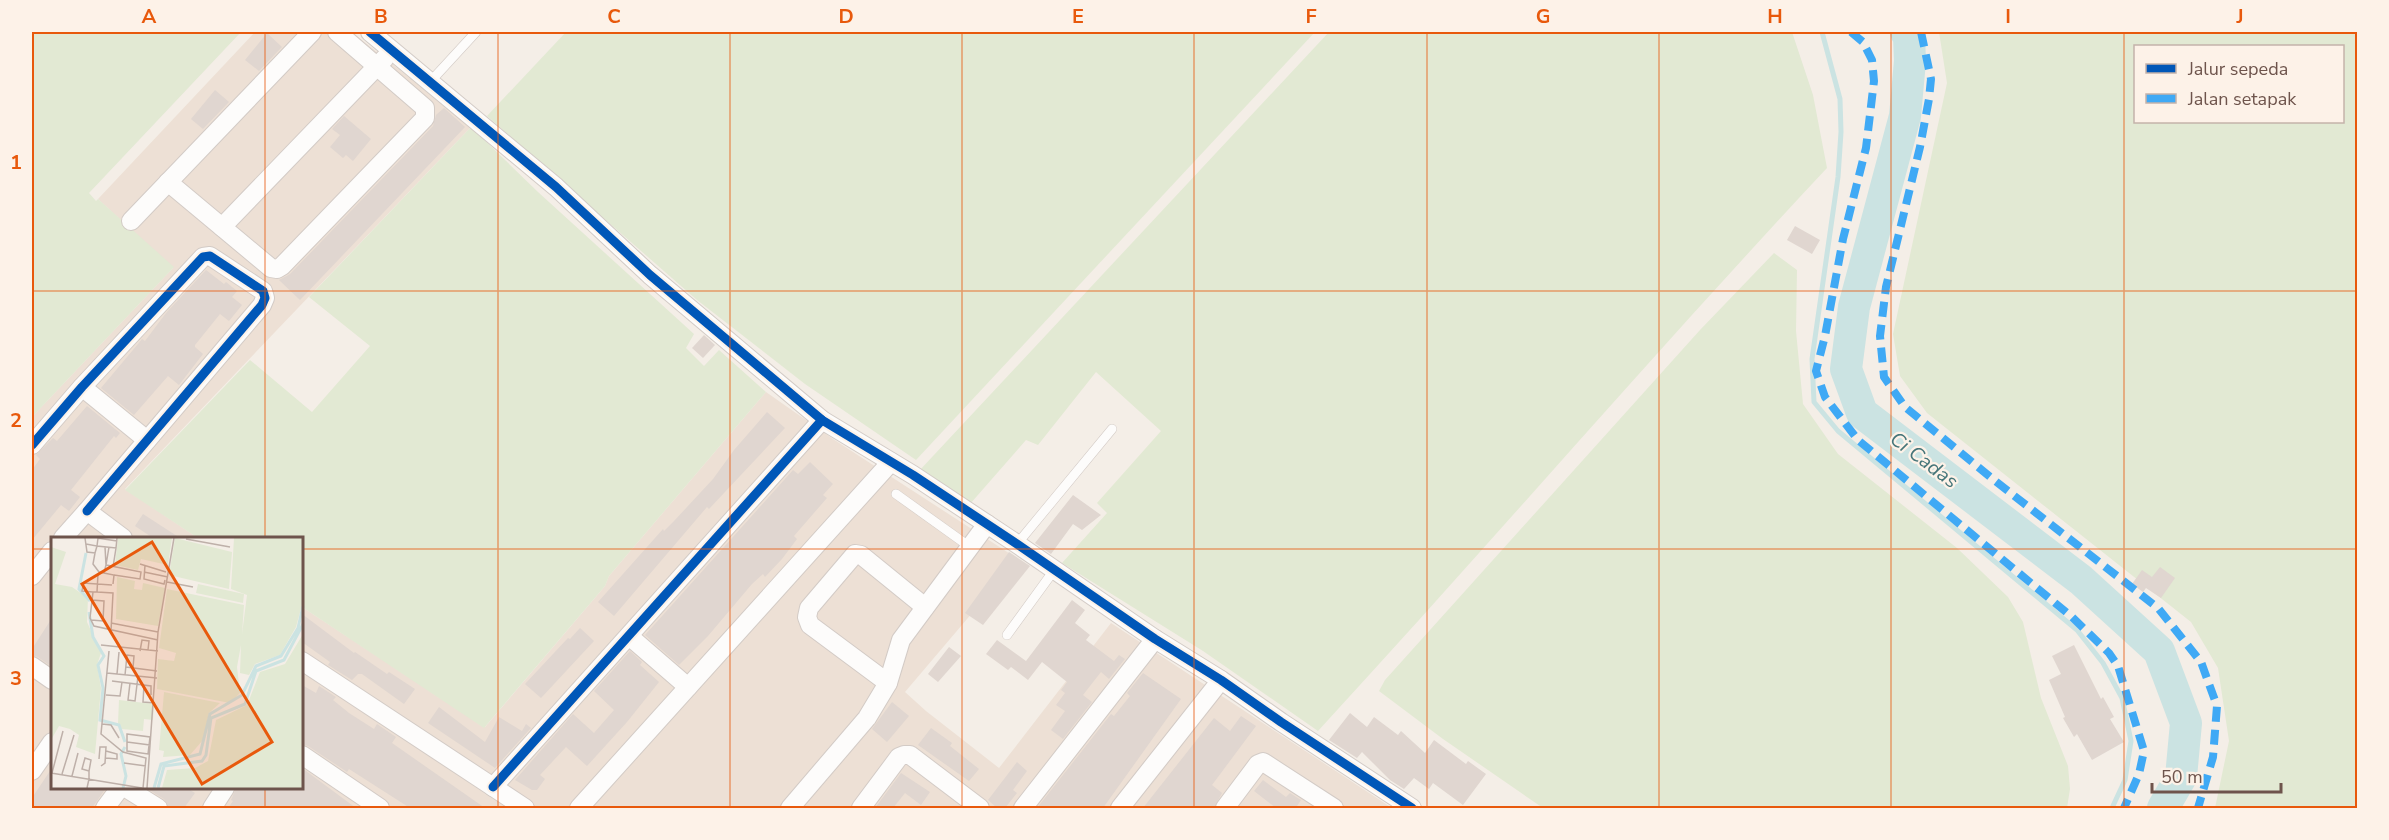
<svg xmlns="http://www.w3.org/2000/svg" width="2389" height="840" font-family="'Nunito Sans',sans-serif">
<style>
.residential{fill:#ede0d5}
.green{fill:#e2e9d3;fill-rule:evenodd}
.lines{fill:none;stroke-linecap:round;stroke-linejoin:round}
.stream{stroke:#cbe3e2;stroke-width:5}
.river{stroke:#cbe3e2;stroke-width:32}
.building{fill:#e0d6d0}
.lane-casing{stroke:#d3cbc6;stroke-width:10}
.street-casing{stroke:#d3cbc6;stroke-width:20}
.lane{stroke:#fdfcfb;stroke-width:9}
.street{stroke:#fdfcfb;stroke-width:18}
.quiet{stroke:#3fa9f5;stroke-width:8;stroke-dasharray:15 8;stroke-linecap:butt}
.cycleway-casing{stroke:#fdf2e8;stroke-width:13}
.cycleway{stroke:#0057b8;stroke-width:9}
.grid{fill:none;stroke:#e8590c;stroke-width:1.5;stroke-opacity:0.55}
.labels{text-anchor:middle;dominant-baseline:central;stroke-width:4.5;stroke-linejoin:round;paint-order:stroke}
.water-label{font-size:20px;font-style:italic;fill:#457579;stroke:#fdf2e8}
.inset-river{fill:none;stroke:#cbe3e2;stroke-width:3}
.inset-road{fill:none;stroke:#beb0a9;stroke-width:1.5}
.view{fill:#e8590c;fill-opacity:0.15;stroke:#e8590c;stroke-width:3}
.inset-edge{fill:none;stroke:#6e544c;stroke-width:3}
.neatline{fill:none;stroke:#e8590c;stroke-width:2}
.grid-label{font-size:20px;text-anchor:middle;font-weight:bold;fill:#e8590c}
</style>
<rect width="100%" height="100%" fill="#f4eee7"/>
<path class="residential" d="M255,32H352L471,127L125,489L198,538H52V788H302V607L485,727L605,586L609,576L766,392L833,439L1018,559L905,692L926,711L999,768L1111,623L1392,808H32V417L173,268L98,199Z"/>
<g class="green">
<path d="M32,32H241L89,193L96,201L98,199L174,267L32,417Z"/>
<path d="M566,32H1315L916,460L805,384L697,300L487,116Z"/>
<path d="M1329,32H1792L1813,95L1827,168C1654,353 1489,545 1318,731L1203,651L1062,563L1107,513L1097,503L1161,431L1096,372L1038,445L1026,440L970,504L919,471Z"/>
<path d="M1939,32H2357V808H2215L2229,741L2218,668L2191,622L1927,413L1900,376L1893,334L1947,83ZM2136,46H2342V122H2136Z"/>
<path d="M471,127L538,192L694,334L686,348L704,366L719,350L766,392L609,576L605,586L484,728L302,607V538H198L125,490L250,360L312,412L370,346L309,297Z"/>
<path d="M1774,253L1797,270L1796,331L1803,404L1838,454L1957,548L2008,597L2023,622L2041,698L2068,766L2070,789L2067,808H1543L1443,739L1379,691L1385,680L1700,330Z"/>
</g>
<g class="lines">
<path class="stream" d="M1822,32L1840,99L1841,132L1838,177L1812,359L1814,402L1838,431L2077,630L2103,663L2122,698L2131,741L2125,780L2112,808"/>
<path class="river" d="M1906,32L1909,37L1910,61L1905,116L1854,307L1846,369L1862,413L2081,580L2159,651L2186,723L2181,777L2163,808"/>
</g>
<g class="building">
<path d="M267,33L282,47L259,71L245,60Z"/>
<path d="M215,90L229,102L203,129L191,119Z"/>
<path d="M444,108L465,127L300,300L279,280L290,274L433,126L436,115Z"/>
<path d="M344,116L371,139L353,161L346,155L343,158L330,147L340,135L332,129Z"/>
<path d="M1795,226L1820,240L1812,254L1787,240Z"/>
<path d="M206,270L224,284L226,282L237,291L232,297L242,305L229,321L220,314L195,345V347L203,354L179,385L168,376L134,415L101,388L138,344L142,339L145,341L166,313Z"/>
<path d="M704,335L715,345L703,358L692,348Z"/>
<path d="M87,406L120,433L116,438L114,436L71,490L80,497L69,511L61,505L32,540V470L40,459L36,455L53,438L57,441Z"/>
<path d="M767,412L785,428L709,509L707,507L614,616L598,602L663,529L664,531L674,521L713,479L734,450Z"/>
<path d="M810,462L833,484L823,495L827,498L794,536L797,539L782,559L765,577L763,574L752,584L708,636L679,665L645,635L793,470L798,474Z"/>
<path d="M1073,495L1101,515L1082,530L1073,524L1051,554L1035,543Z"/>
<path d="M143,514L180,538H153L135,526Z"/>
<path d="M1009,552L1030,566L983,625L965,613Z"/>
<path d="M2160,567L2175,578L2161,598L2146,588L2143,592L2132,584L2142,570L2152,577Z"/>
<path d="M1072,600L1085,610L1075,623L1090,635L1086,640L1114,661L1119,655L1125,659L1109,679L1101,672L1083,695L1092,702L1063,739L1051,730L1065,711L1056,705L1065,693L1061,690L1067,682L1042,662L1028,680L1011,667L1008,670L986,654L997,640L1026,661Z"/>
<path d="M302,614L354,653L355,652L387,674L389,672L415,689L404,704L362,674H358L352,680L328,665L330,662L302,642Z"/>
<path d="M52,618V667L38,657L32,655V649Z"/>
<path d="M580,628L594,641L541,698L525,684L568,638L570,639Z"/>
<path d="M2074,645L2101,699L2103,697L2114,717L2110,719L2124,742L2092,760L2077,734L2074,737L2063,718L2065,717L2049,680L2061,674L2052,656Z"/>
<path d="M949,647L961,656L938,682L928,674Z"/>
<path d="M630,651L642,662L640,665L659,682L627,722L587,766L566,747L540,775L545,779L537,790H532L515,780L573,714L594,733L614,710L594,691Z"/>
<path d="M1143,673L1181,699L1103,808H1037L1111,714L1114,716L1130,696L1127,693Z"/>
<path d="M302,685L316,693L319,686L336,697L333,700L349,713L374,729L377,724L396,737L392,743L485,808H410L349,769L347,772L308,746L302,744Z"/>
<path d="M892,702L909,716L887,742L872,729Z"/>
<path d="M439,707L485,742L499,717L522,731L526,724L531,728L495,768L428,723Z"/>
<path d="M1350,713L1367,727L1374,717L1398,735L1401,731L1425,753L1434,740L1466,764L1468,761L1486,774L1463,805L1433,783L1429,789L1414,778L1404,789L1390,780L1362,752L1357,758L1329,740Z"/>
<path d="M1241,716L1256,726L1212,785L1222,793L1214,808H1143L1214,718L1230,731Z"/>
<path d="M931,728L952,743L950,746L979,769L969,781L918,745Z"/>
<path d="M1017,762L1027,771L1013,790L1017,793L1005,808H997L988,800Z"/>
<path d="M52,768V788H106L92,808H32V798Z"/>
<path d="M302,768L356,808H228L233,801L231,800L236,788H302Z"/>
<path d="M901,773L930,792L921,805L905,793L893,808H875Z"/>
<path d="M1263,780L1286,797L1290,793L1301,800L1297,806L1301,808H1276L1254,791Z"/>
<path d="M146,788H187L195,793L184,808H169L164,799Z"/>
</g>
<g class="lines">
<g class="lane-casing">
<g id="lane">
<path d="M430,82L476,32"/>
<path d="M896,494L970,547"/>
<path d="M1017,544L1112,429"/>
<path d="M1007,635L1055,569"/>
</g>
</g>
<g class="street-casing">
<g id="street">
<path d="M370,32L556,187L650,275L822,420L913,475L1017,544L1155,639L1221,680L1281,722L1412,808"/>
<path d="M168,182L271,268L277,269L282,266L425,118V108L337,32"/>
<path d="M131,221L312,32"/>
<path d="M222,227L385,58"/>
<path d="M82,387L147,440"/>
<path d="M32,445L82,387L203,257L210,256L263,291L265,298L262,305L87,511"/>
<path d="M63,538L87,511L123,538"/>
<path d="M32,576L52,551"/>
<path d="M629,636L688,687"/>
<path d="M302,661L525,808"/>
<path d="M32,666L52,680"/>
<path d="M888,683L810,625L807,617L809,608L855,554L861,555L925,607"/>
<path d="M302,755L380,808"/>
<path d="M32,771L52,742"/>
<path d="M493,787L822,420"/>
<path d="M126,788L158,808"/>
<path d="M105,808L120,788"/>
<path d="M212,808L225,788"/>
<path d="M579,808L891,462"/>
<path d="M790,808L867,718L888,683L901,640L987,524"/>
<path d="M861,808L899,757L904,755H910L980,808"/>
<path d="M1023,808L1155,639"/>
<path d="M1120,808L1221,680"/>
<path d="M1225,808L1258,764L1263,762L1334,808"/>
</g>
</g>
<use href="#lane" class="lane"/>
<use href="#street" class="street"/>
<g class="quiet">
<path d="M1851,32L1863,42L1872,60L1874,81L1866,148L1843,239L1825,336L1816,371L1825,397L1858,440L2072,617L2109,653L2118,666L2144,751L2139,774L2124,808"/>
<path d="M1921,32L1931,79L1929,99L1920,147L1886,287L1880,336L1884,377L1905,407L1994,480L2158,608L2201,662L2217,706L2213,757L2198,808"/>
</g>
<g class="cycleway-casing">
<g id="cycleway">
<path d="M370,32L556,187L650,275L822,420L913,475L1017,544L1155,639L1221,680L1281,722L1412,808"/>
<path d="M32,445L82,387L203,257L210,256L263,291L265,298L262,305L87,511"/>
<path d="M493,787L822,420"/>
</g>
</g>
<use href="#cycleway" class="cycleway"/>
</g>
<path class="grid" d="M265,32V538M498,32V808M730,32V808M962,32V808M1194,32V808M1427,32V808M1659,32V808M1891,32V808M2124,32V808M32,291H2358M32,549H52M302,549H2358M265,788V808"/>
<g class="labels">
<g class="water-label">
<text transform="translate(1924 460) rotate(37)">Ci Cadas</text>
</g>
</g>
<g transform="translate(51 537)">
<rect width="252" height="252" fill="#f4eee7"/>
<path d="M67,1H121L117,28L90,22L87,33L64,28ZM124,1L181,15L178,52L118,38ZM183,1H252V64L245,90L229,118L204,127L198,138L189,136L190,108L186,130L189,156L179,166L106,152L107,122L123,124L125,116L108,111L116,52L193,68L191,97L196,58L180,52ZM0,10L15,15L4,47L21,50L37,61L36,85L50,116L46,128L50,151L44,217L25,210L28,198L19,192L8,189L0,203ZM66,40L84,44L83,52L91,53L92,46L114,51L107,89L65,82ZM147,47L193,57L192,66L145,56ZM252,97V251H111L116,233L144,231L157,224L165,183L196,168L209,135L234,127ZM113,155L169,166L158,176L152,203L139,218L112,220L113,214L108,213ZM68,163L103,167L102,183L93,182L92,194L71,192L67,186Z" fill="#e2e9d3"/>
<path class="inset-river" d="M35,16L28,52L39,64M38,75L42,100L53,119L47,128L52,151L49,183L68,188L74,205M72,251L75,239L70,217L74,210M103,251L110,227L149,217L159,177L191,158L205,129L230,119L247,91L252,69M107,251L113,229L151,224L155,218L160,181L194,167L205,134L233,123L252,87"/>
<path class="inset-road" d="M34,1L36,15L44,16L46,9L35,7M46,1L66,4M47,1L46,9L65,11L66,1M135,2L179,10M54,10L55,28L58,10M44,16L42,27L48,35L63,38L62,47M89,27L115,35M94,28L93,42L113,47L114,43M62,30L65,11M93,35L117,40M53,36L55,28L90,35L89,42L63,38M47,37L46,55H42L39,81L43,89L107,103M116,45L142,50M42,55L31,54L32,46L61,48M46,55L62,56L60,94M40,83L52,84L53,64L41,63M60,86L107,95M50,108L107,114M58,114L50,197L72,215L95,221L92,251M89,114L91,103L98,104L97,113M75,130L106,134M56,136L106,141M66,137L68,115M74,138L76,118L83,119L82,131M61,144L100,149V158M79,146L77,163L84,164L87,139M93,148L92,165L104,166M55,158L69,159L71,145M51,187L60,188L68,201M76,197L99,200L97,217L76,214ZM76,205L99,208M55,221L66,222V217L55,214M48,222L49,210H55L54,226L50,229M73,226L95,229M0,236L91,251M1,236L12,194M11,237L23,198M21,239L27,216M36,251L38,242V234L40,223L34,221L31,232L38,234M96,251L107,95L123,1"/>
<path class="view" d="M101,5L221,205L151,247L31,47Z"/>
<rect width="252" height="252" class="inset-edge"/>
</g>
<rect width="2389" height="840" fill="none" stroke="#fdf2e8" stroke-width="66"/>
<rect x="2134" y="45" width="210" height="78" fill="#fdf2e8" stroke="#c4b3aa" stroke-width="1.5"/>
<rect x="2146" y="64" width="30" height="9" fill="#0057b8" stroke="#c4b3aa" stroke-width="1.5"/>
<text x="2188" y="75" font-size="18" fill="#6e544c">Jalur sepeda</text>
<rect x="2146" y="94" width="30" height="9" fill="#3fa9f5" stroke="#c4b3aa" stroke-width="1.5"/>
<text x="2188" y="105" font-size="18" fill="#6e544c">Jalan setapak</text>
<path d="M2152 783v9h129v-9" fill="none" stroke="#6e544c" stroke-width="3"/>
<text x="2161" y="783" font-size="18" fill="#6e544c" stroke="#fdf2e8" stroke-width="4.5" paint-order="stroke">50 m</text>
<rect x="33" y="33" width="2323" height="774" class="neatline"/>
<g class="grid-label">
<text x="149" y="23">A</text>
<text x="381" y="23">B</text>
<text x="614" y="23">C</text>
<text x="846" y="23">D</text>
<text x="1078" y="23">E</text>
<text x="1311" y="23">F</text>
<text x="1543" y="23">G</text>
<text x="1775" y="23">H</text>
<text x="2008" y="23">I</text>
<text x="2240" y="23">J</text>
<text x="16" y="169">1</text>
<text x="16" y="427">2</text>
<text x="16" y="685">3</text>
</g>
</svg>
